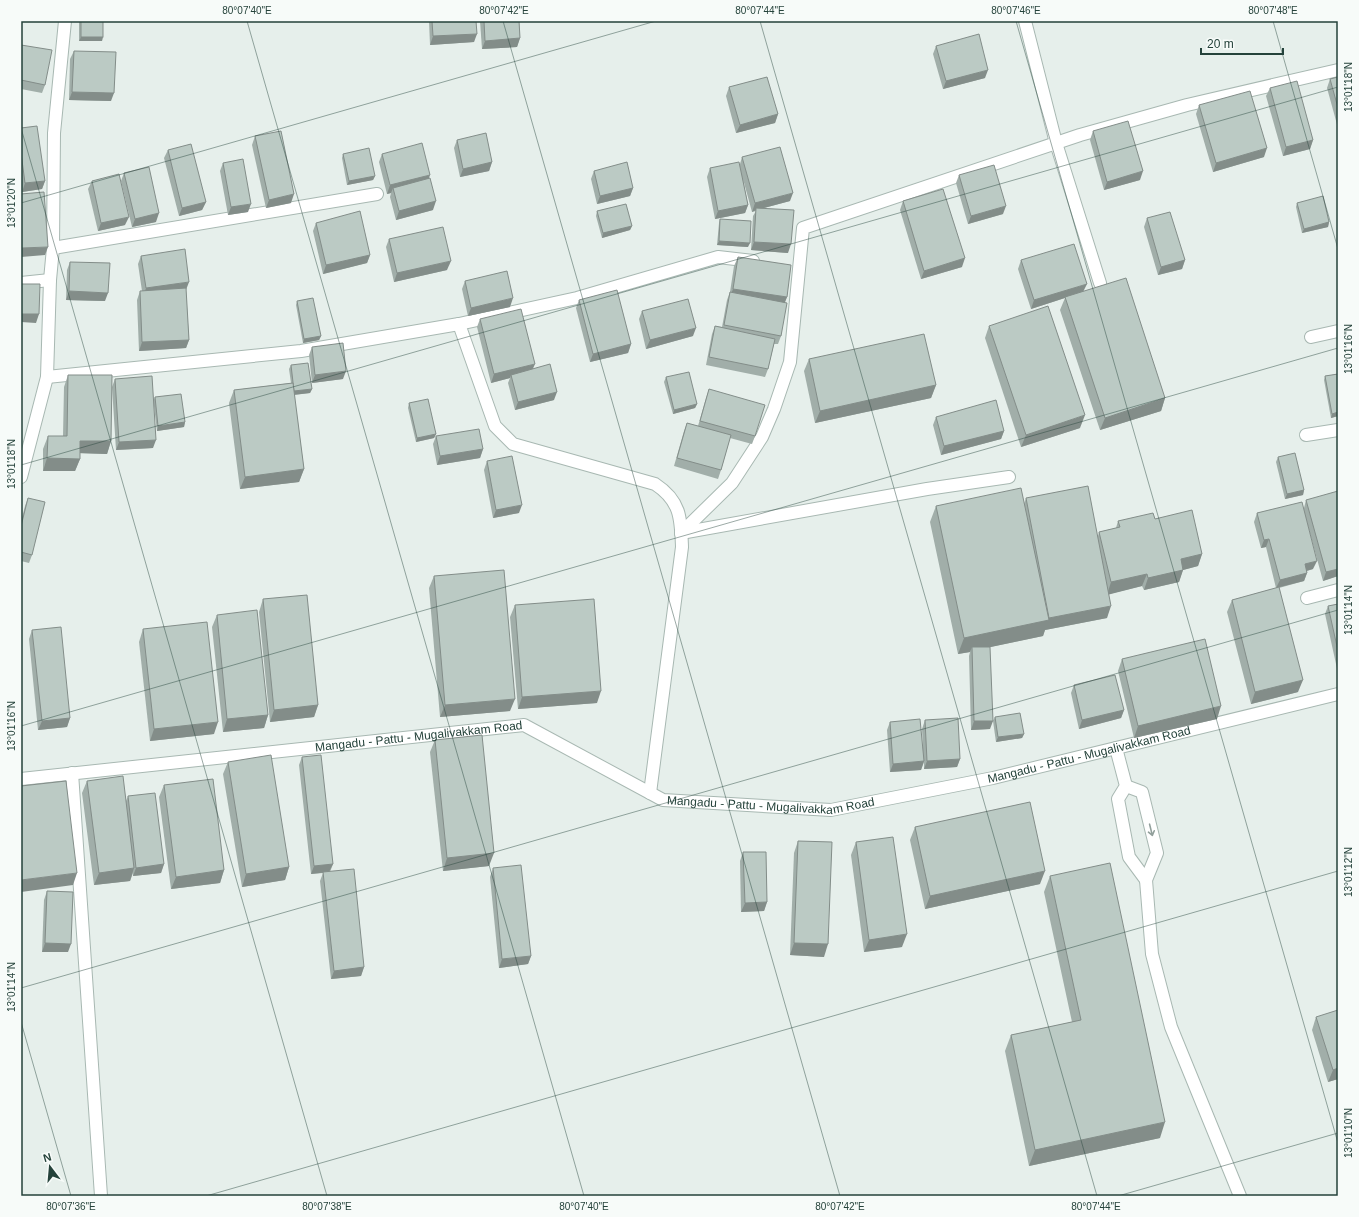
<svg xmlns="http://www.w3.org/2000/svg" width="1359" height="1217" font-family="Helvetica,sans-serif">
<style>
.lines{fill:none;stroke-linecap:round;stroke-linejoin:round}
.minor-casing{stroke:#a8b8b2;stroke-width:14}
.minor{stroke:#fff;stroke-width:12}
.wall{fill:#a1aea9}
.shaded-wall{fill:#838d89}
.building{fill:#bbcac4;stroke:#838d89}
.oneway{stroke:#92a09c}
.ticks{fill:none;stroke:#24423a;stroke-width:1;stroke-opacity:0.45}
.labels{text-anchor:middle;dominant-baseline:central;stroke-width:3;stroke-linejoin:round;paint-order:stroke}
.street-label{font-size:12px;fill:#24423a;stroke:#f7fbf9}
.neatline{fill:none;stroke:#24423a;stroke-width:1.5}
.ticks-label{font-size:10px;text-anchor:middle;fill:#24423a}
</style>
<rect width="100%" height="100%" fill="#e6efeb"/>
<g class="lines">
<g class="minor-casing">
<g id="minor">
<path d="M1025,21L1056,143L1100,283"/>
<path d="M53,248L377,194"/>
<path d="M21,283L50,280"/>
<path d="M459,324L495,426L513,444L655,484C681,501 681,519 682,547L650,793"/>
<path d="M1311,337L1338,331"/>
<path d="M47,377L301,351L459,324L577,298L718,257L753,261"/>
<path d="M1306,435L1338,430"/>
<path d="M21,477L47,377L50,280L53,248L54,133L65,21"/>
<path d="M681,533L732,483L762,437L774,409L790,362L803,228L1080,135L1187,105L1338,70"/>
<path d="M681,533L927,489L1009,477"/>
<path d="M1307,598L1338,590"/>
<path d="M1116,748L1126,786L1118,799L1129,857L1146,880"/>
<path d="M72,773L101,1196"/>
<path id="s1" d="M21,779L524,725L663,800L831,810L993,778L1338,694"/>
<path d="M1126,786L1142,792L1157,853L1146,880L1152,954L1171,1027L1240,1196"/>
</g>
</g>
<use href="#minor" class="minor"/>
</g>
<g class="wall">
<path d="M79,21H103L102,41H79Z"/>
<path d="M429,21H476L474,42L430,45Z"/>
<path d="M480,21H519L520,38L517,47L482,49Z"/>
<path d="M21,45L45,85L42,93L21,89Z"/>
<path d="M936,46L985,78L943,89L933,54Z"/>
<path d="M74,51L111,101L69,100L70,59Z"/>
<path d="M1338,77V128L1327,88L1330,79Z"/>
<path d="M729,87L778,114L775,123L736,133L726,96Z"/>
<path d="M1270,88L1313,140L1310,149L1283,156L1266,96Z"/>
<path d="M1199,105L1264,157L1213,172L1196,114Z"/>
<path d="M21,128L45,181L42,189L22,192L21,183Z"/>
<path d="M1093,131L1140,180L1104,190L1090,140Z"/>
<path d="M255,136L291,203L266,208L252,145Z"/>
<path d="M457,140L492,162L489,171L460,177L454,148Z"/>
<path d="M168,150L206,202L202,210L179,216L164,158Z"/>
<path d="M343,154L375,176L373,180L347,185L342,158Z"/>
<path d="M382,154L429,178L433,210L396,220L390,197L391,193L387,194L379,162Z"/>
<path d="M742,157L790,201L764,208L788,253L751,250L753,216L756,211L752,212L743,179L748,205L745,213L715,219L707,177L710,168L740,164Z"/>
<path d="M223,163L248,212L228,215L220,171Z"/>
<path d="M594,171L633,188L630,196L597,204L591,179Z"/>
<path d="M124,173L156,222L132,227L121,181Z"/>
<path d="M959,175L1003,214L968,224L956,183Z"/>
<path d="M92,181L125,225L98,231L88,189Z"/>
<path d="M903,201L962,267L921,279L900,210Z"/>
<path d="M1297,203L1329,222L1328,227L1302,233L1296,207Z"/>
<path d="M597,211L632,226L630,230L602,238L596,216Z"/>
<path d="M1147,218L1185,260L1182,269L1158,275L1144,227Z"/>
<path d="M720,219L748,247L717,245L719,223Z"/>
<path d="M316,223L370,255L367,263L323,274L313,231Z"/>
<path d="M389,239L447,270L394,282L386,247Z"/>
<path d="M141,256L186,290L189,340L186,348L139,351L137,300L140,291H142L138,264Z"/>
<path d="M738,257L787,297L784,303L781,336L778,344H774L768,369L765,377L706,365L712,334L715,326L722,327L727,300L730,292L734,266Z"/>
<path d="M1021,260L1084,291L1165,398L1161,411L1100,430L1060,310L1065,298L1031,309L1018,269Z"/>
<path d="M70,262L105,301L66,300L67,270Z"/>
<path d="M465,281L510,307L468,316L462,289Z"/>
<path d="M579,300L631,344L628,353L590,362L576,308Z"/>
<path d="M297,301L321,336L319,340L303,343L296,305Z"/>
<path d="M642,311L693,336L646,349L639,319Z"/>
<path d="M480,319L533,369L554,400L515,410L508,383L510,378L491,383L477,327Z"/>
<path d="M989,326L1080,428L1021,447L985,338Z"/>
<path d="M312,347L343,379L312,383L309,355Z"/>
<path d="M809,359L936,385L931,398L815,423L804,371Z"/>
<path d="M291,365L312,389L310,393L294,395L304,469L299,482L240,489L229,403L234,390L291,383L289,369Z"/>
<path d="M1338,374V416L1331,418L1324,380L1325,376Z"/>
<path d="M68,375L111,441L107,454L80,453V459L75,471H43V449L48,436H63L64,387Z"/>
<path d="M666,377L697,404L695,408L673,414L664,382Z"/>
<path d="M115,379L153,401L155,397L185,422L184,427L157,431L154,406L153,448L116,450L112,387Z"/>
<path d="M709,389L755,436L752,444L730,438L721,470L718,479L674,466L684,431L687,423L698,426L706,398Z"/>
<path d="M409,403L436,434L434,438L416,442L408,408Z"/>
<path d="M936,417L1004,431L1001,439L941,455L933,425Z"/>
<path d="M436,436L483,449L480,458L437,465L433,444Z"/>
<path d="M1278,457L1304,490L1303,495L1285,499L1276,462Z"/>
<path d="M487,461L519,513L493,518L484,470Z"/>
<path d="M28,498L32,555L29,563L21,561V522L25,506Z"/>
<path d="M1026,498L1098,536L1099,532L1116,528L1118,521L1155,519L1202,554L1198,566L1183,570L1179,582L1144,590L1142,586L1109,594L1107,618L1045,630L1043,636L990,647V729L971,730L969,656L970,652L958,654L930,522L936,506L1024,504Z"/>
<path d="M1306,500L1338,576L1323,581L1305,515L1313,569L1307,571V573L1304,581L1279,588L1298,692L1251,704L1227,612L1232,600L1276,588L1266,547L1261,548L1254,522L1257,513L1304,508Z"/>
<path d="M434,576L510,711L440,717L429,588Z"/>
<path d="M263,599L318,705L314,717L270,722L259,612Z"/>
<path d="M1338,604V673L1325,614L1328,606Z"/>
<path d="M515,605L597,703L518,709L510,617Z"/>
<path d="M217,615L268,715L264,728L223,732L212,627Z"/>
<path d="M143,629L214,734L150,741L139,642Z"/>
<path d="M32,630L70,718L67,727L38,730L29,639Z"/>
<path d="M1122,659L1217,719L1134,738L1118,671Z"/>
<path d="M1074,685L1124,710L1121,718L1079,729L1071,693Z"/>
<path d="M995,717L1024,734L1022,738L996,742L993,721Z"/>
<path d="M925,720L960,759L957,767L924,769V762L921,770L890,772L887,730L890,722L923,747L922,729Z"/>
<path d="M435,740L489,866L443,871L430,752Z"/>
<path d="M302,757L333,864L330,872L364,967L361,976L331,979L320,881L323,873L311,874L299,765Z"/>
<path d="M228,762L289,867L285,880L242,887L223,774Z"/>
<path d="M87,781L126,801L128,796L164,864L161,873L133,876V873L130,881L94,885L82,793Z"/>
<path d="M164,785L224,870L220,883L171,889L159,797Z"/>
<path d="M915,827L1040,884L925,909L910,840Z"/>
<path d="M798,841L824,957L790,955L794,853Z"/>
<path d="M856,842L902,947L864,952L851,855Z"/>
<path d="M743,852L767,902L764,911L741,912L740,861Z"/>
<path d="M493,868L531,956L528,964L499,968L490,877Z"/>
<path d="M1050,876L1160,1138L1029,1166L1005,1051L1011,1035L1072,1022L1044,892Z"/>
<path d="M47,891L68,952H42L44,900Z"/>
<path d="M1316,1017L1338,1079L1328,1082L1312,1030Z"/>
</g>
<g class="shaded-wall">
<path d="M477,34L474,42L430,45L433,36Z"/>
<path d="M81,37H103L102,41H79Z"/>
<path d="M520,38L517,47L482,49L485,41Z"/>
<path d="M988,70L985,78L943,89L946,81Z"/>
<path d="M72,92L114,93L111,101L69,100Z"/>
<path d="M778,114L775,123L736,133L740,125Z"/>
<path d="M1313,140L1310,149L1283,156L1286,147Z"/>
<path d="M1267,148L1264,157L1213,172L1216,163Z"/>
<path d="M492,162L489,171L460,177L463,169Z"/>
<path d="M1143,171L1140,180L1104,190L1107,182Z"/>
<path d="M430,175L427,184L393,188L391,193L387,194L390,185Z"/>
<path d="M375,176L373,180L347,185L349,181Z"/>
<path d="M45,181L42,189L22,192L25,183Z"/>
<path d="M633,188L630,196L597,204L600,196Z"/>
<path d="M793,193L790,201L756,210V208V210L752,212L755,203Z"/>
<path d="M294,194L291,203L266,208L269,200Z"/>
<path d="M436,201L433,210L396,220L399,211Z"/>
<path d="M206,202L202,210L179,216L182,208Z"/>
<path d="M251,204L248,212L228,215L231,207Z"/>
<path d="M748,205L745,213L715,219L718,211Z"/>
<path d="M1006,206L1003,214L968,224L971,216Z"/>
<path d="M159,213L156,222L132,227L135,219Z"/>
<path d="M129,217L125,225L98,231L101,223Z"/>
<path d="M1329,222L1328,227L1302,233L1304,229Z"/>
<path d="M632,226L630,230L602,238L603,233Z"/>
<path d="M719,241L750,243L748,247L717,245Z"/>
<path d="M754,242L791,244L788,253L751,250Z"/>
<path d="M48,247L45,255L21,257V248Z"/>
<path d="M370,255L367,263L323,274L326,265Z"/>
<path d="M965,258L962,267L921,279L924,271Z"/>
<path d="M1185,260L1182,269L1158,275L1161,267Z"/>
<path d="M451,261L447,270L394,282L397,273Z"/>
<path d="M189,282L186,290L143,297L146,288Z"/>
<path d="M1087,284L1083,292L1031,309L1034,300Z"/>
<path d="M733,289L787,297L784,305L730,297Z"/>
<path d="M69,291L108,293L105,301L66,300Z"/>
<path d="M513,298L510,307L468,316L471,308Z"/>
<path d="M21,314H39L36,323L21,322Z"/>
<path d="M696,328L693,336L646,349L650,340Z"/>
<path d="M321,336L319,340L303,343L304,339Z"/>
<path d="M189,340L186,348L139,351L142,342Z"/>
<path d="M631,344L628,353L590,362L593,354Z"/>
<path d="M535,364L531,373L511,375L510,378L491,383L494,374Z"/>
<path d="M346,371L343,379L312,383L315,375Z"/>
<path d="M936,385L931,398L815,423L820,411Z"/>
<path d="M312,389L310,393L292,395L294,391Z"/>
<path d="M557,392L554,400L515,410L518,402Z"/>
<path d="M1165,398L1161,411L1100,430L1105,418Z"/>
<path d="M697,404L695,408L673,414L674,410Z"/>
<path d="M1338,412V416L1331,418L1332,414Z"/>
<path d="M1085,415L1080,428L1021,447L1026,435Z"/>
<path d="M185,422L184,427L157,431L158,426Z"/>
<path d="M1004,431L1001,439L941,455L944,446Z"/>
<path d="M436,434L434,438L416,442L417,438Z"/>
<path d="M156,440L153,448L116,450L119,442Z"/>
<path d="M80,441H111L107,454L75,453Z"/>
<path d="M483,449L480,458L437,465L440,456Z"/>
<path d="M47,458L80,459L75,471H43Z"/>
<path d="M304,469L299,482L240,489L245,477Z"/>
<path d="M1304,490L1303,495L1285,499L1287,494Z"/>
<path d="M522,505L519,513L493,518L496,510Z"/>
<path d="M1269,539L1266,547L1261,548L1264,540Z"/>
<path d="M1202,554L1198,566L1183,570L1179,582L1144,590L1148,578L1181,559Z"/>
<path d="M1317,561L1313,569L1302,572L1305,564Z"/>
<path d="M1338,569V576L1323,581L1326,572Z"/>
<path d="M1307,573L1304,581L1276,588L1280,580Z"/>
<path d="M1147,574L1142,586L1107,595L1111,582Z"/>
<path d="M1111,606L1107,618L1045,630L1043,636L972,651V647L970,652L958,654L964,638L1048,620L1049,618Z"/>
<path d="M1303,680L1298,692L1251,704L1255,692Z"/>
<path d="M601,691L597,703L518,709L522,697Z"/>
<path d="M515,699L510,711L440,717L445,705Z"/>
<path d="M318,705L314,717L270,722L274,710Z"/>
<path d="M1221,706L1217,719L1134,738L1138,726Z"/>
<path d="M1124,710L1121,718L1079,729L1082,720Z"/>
<path d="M268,715L264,728L223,732L227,719Z"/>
<path d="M70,718L67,727L38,730L42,721Z"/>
<path d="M974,721H993L990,729L971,730Z"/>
<path d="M218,722L214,734L150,741L154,729Z"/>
<path d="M1024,734L1022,738L996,742L998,737Z"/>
<path d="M960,759L957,767L924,769L927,761Z"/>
<path d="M924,761L921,770L890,772L893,764Z"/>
<path d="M494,853L489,866L443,871L447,858Z"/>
<path d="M164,864L161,873L133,876L136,868Z"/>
<path d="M333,864L329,872L311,874L314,866Z"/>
<path d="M289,867L285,880L242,887L246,874Z"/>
<path d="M134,868L130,881L94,885L99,873Z"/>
<path d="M224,870L220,883L171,889L176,877Z"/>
<path d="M1045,871L1040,884L925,909L930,896Z"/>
<path d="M77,873L73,885L21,892V880Z"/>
<path d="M767,902L764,911L741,912L745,903Z"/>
<path d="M907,934L902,947L864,952L869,940Z"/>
<path d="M45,943L71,944L68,952H42Z"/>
<path d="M794,943L828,944L824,957L790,955Z"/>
<path d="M531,956L528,964L499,968L502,959Z"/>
<path d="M364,967L361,976L331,979L334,971Z"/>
<path d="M1338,1068V1079L1328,1082L1333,1070Z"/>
<path d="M1165,1122L1160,1138L1029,1166L1035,1150Z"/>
</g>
<g class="building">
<rect x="81" y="21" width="22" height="16"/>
<path d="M432,21H476L477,34L433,36Z"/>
<path d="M484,21H519L520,38L485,41Z"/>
<path d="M979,34L988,70L946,81L936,46Z"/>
<path d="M21,45L52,50L45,85L21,80Z"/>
<path d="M74,51L116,52L114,93L72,92Z"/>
<path d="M767,77L778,114L740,125L729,87Z"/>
<path d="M1338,77V108L1330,79Z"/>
<path d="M1297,81L1313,140L1286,147L1270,88Z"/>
<path d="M1250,91L1267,148L1216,163L1199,105Z"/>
<path d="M1128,121L1143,171L1107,182L1093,131Z"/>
<path d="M37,126L45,181L25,183L21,153V128Z"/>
<path d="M281,131L294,194L269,200L255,136Z"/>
<path d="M486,133L492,162L463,169L457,140Z"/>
<path d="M422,143L430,175L390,185L382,154Z"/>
<path d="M191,144L206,202L182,208L168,150Z"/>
<path d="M780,147L793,193L755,203L742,157Z"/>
<path d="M369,148L375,176L349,181L343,154Z"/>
<path d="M243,159L251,204L231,207L223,163Z"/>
<path d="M627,162L633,188L600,196L594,171Z"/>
<path d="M739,162L748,205L718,211L710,168Z"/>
<path d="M994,165L1006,206L971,216L959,175Z"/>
<path d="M149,167L159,213L135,219L124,173Z"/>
<path d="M119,174L129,217L101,223L92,181Z"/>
<path d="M430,178L436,201L399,211L393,188Z"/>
<path d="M943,189L965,258L924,271L903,201Z"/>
<path d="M44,192L48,247L21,248V194Z"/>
<path d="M1323,196L1329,222L1304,229L1297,203Z"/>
<path d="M626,204L632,226L603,233L597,211Z"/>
<path d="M756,208L794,210L791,244L754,242Z"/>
<path d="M360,211L370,255L326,265L316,223Z"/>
<path d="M1170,212L1185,260L1161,267L1147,218Z"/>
<path d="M720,219L751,221L750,243L719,241Z"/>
<path d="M443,227L451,261L397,273L389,239Z"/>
<path d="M1074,244L1087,284L1034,300L1021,260Z"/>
<path d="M185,249L189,282L146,288L141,256Z"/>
<path d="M738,257L791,265L787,297L733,289Z"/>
<path d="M70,262L110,263L108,293L69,291Z"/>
<path d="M507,271L513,298L471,308L465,281Z"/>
<path d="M1126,278L1165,398L1105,418L1065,297Z"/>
<path d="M21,284H40L39,314H21Z"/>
<path d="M186,288L189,340L142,342L140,291Z"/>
<path d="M617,290L631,344L593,354L579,300Z"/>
<path d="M730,292L787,303L781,336L724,325Z"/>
<path d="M313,298L321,336L304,339L297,301Z"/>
<path d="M688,299L696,328L650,340L642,311Z"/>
<path d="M1048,306L1085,415L1026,435L989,326Z"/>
<path d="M521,309L535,364L494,374L480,319Z"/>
<path d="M715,326L775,339L768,369L709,357Z"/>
<path d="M924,334L936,385L820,411L809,359Z"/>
<path d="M343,343L346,371L315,375L312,347Z"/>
<path d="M308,363L312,389L294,391L291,365Z"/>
<path d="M550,364L557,392L518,402L511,375Z"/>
<path d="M689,372L697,404L674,410L666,377Z"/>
<path d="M1338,374V412L1332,414L1325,376Z"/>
<path d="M68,375H112L111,441H80V459L47,458L48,436H67Z"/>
<path d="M152,376L156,440L119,442L115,379Z"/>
<path d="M293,383L304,469L245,477L234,390Z"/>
<path d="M709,389L765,405L755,436L700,421Z"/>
<path d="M181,394L185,422L158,426L155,397Z"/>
<path d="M428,399L436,434L417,438L409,403Z"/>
<path d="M996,400L1004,431L944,446L936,417Z"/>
<path d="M687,423L731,435L721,470L677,458Z"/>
<path d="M479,429L483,449L440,456L436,436Z"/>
<path d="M1295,453L1304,490L1287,494L1278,457Z"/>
<path d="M512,456L522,505L496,510L487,461Z"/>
<path d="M1088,486L1111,606L1049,618L1026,498Z"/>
<path d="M1021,488L1049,620L964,638L936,506Z"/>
<path d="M1338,491V569L1326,572L1306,500Z"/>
<path d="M28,498L45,502L32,555L21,552V526Z"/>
<path d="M1302,502L1317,561L1305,564L1307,573L1280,580L1269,539L1264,540L1257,513Z"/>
<path d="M1192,510L1202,554L1181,559L1183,570L1148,578L1147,574L1111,582L1099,532L1120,527L1118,521L1153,513L1155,519Z"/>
<path d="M504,570L515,699L445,705L434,576Z"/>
<path d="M1279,587L1303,680L1255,692L1232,600Z"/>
<path d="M307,595L318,705L274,710L263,599Z"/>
<path d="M594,599L601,691L522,697L515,605Z"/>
<path d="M1338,604V651L1328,606Z"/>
<path d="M257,610L268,715L227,719L217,615Z"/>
<path d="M207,622L218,722L154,729L143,629Z"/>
<path d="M61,627L70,718L42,721L32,630Z"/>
<path d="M1205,639L1221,706L1138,726L1122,659Z"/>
<path d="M972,647H990L993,721H974Z"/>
<path d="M1115,675L1124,710L1082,720L1074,685Z"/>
<path d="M1020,713L1024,734L998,737L995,717Z"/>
<path d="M958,718L960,759L927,761L925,720Z"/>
<path d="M920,719L924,761L893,764L890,722Z"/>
<path d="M482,735L494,853L447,858L435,740Z"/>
<path d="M271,755L289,867L246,874L228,762Z"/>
<path d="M321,755L333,864L314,866L302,757Z"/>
<path d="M123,776L134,868L99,873L87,781Z"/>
<path d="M213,779L224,870L176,877L164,785Z"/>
<path d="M66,781L77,873L21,880V786Z"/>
<path d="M155,793L164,864L136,868L128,796Z"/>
<path d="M1030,802L1045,871L930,896L915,827Z"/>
<path d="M893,837L907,934L869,940L856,842Z"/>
<path d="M798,841L832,842L828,944L794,943Z"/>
<path d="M743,852H766L767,902L745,903Z"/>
<path d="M1110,863L1165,1122L1035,1150L1011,1035L1081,1020L1050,876Z"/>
<path d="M521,865L531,956L502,959L493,868Z"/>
<path d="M354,869L364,967L334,971L323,872Z"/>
<path d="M47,891L73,892L71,944L45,943Z"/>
<path d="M1338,1010V1068L1333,1070L1316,1017Z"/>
</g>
<defs><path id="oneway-shaft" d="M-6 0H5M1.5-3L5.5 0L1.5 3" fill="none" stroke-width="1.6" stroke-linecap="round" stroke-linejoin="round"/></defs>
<use class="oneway" href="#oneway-shaft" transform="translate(1151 830) rotate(76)"/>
<path class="ticks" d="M247,21L584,1196M503,21L840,1196M760,21L1097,1196M1016,21L1338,1143M1273,21L1338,249M21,128L327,1196M21,203L656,21M21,465L1338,87M21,726L1338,348M21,988L1338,610M21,1022L71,1196M206,1196L1338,871M1118,1196L1338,1133"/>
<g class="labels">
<g class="street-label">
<text stroke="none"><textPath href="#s1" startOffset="400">Mangadu - Pattu - Mugalivakkam Road</textPath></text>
<text stroke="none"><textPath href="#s1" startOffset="1096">Mangadu - Pattu - Mugalivakkam Road</textPath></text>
<text stroke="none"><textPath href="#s1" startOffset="772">Mangadu - Pattu - Mugalivakkam Road</textPath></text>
</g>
</g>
<rect width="1359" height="1217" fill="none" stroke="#f7fbf9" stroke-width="44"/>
<g transform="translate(50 1167) rotate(344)" stroke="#f7fbf9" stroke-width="3" paint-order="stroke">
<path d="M0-3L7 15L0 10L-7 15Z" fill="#24423a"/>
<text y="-6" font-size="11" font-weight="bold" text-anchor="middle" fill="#24423a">N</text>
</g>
<path d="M1201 48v6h82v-6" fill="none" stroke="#24423a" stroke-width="2"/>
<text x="1207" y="48" font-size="12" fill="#24423a" stroke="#f7fbf9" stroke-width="3" paint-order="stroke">20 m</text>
<rect x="22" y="22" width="1315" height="1173" class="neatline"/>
<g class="ticks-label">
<text x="247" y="14">80°07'40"E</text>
<text x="504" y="14">80°07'42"E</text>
<text x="760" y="14">80°07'44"E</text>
<text x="1016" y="14">80°07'46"E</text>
<text x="1273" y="14">80°07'48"E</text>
<text transform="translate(1348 87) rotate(-90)" y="4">13°01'18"N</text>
<text transform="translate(11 203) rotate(-90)" y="4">13°01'20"N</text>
<text transform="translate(1348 349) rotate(-90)" y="4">13°01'16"N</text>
<text transform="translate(11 464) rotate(-90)" y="4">13°01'18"N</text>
<text transform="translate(1348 610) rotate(-90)" y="4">13°01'14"N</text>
<text transform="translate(11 726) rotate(-90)" y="4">13°01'16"N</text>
<text transform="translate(1348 872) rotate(-90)" y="4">13°01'12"N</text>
<text transform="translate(11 987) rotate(-90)" y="4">13°01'14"N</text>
<text transform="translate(1348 1133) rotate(-90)" y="4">13°01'10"N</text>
<text x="71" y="1210">80°07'36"E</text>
<text x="327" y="1210">80°07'38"E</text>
<text x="584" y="1210">80°07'40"E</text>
<text x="840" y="1210">80°07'42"E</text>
<text x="1096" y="1210">80°07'44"E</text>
</g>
</svg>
